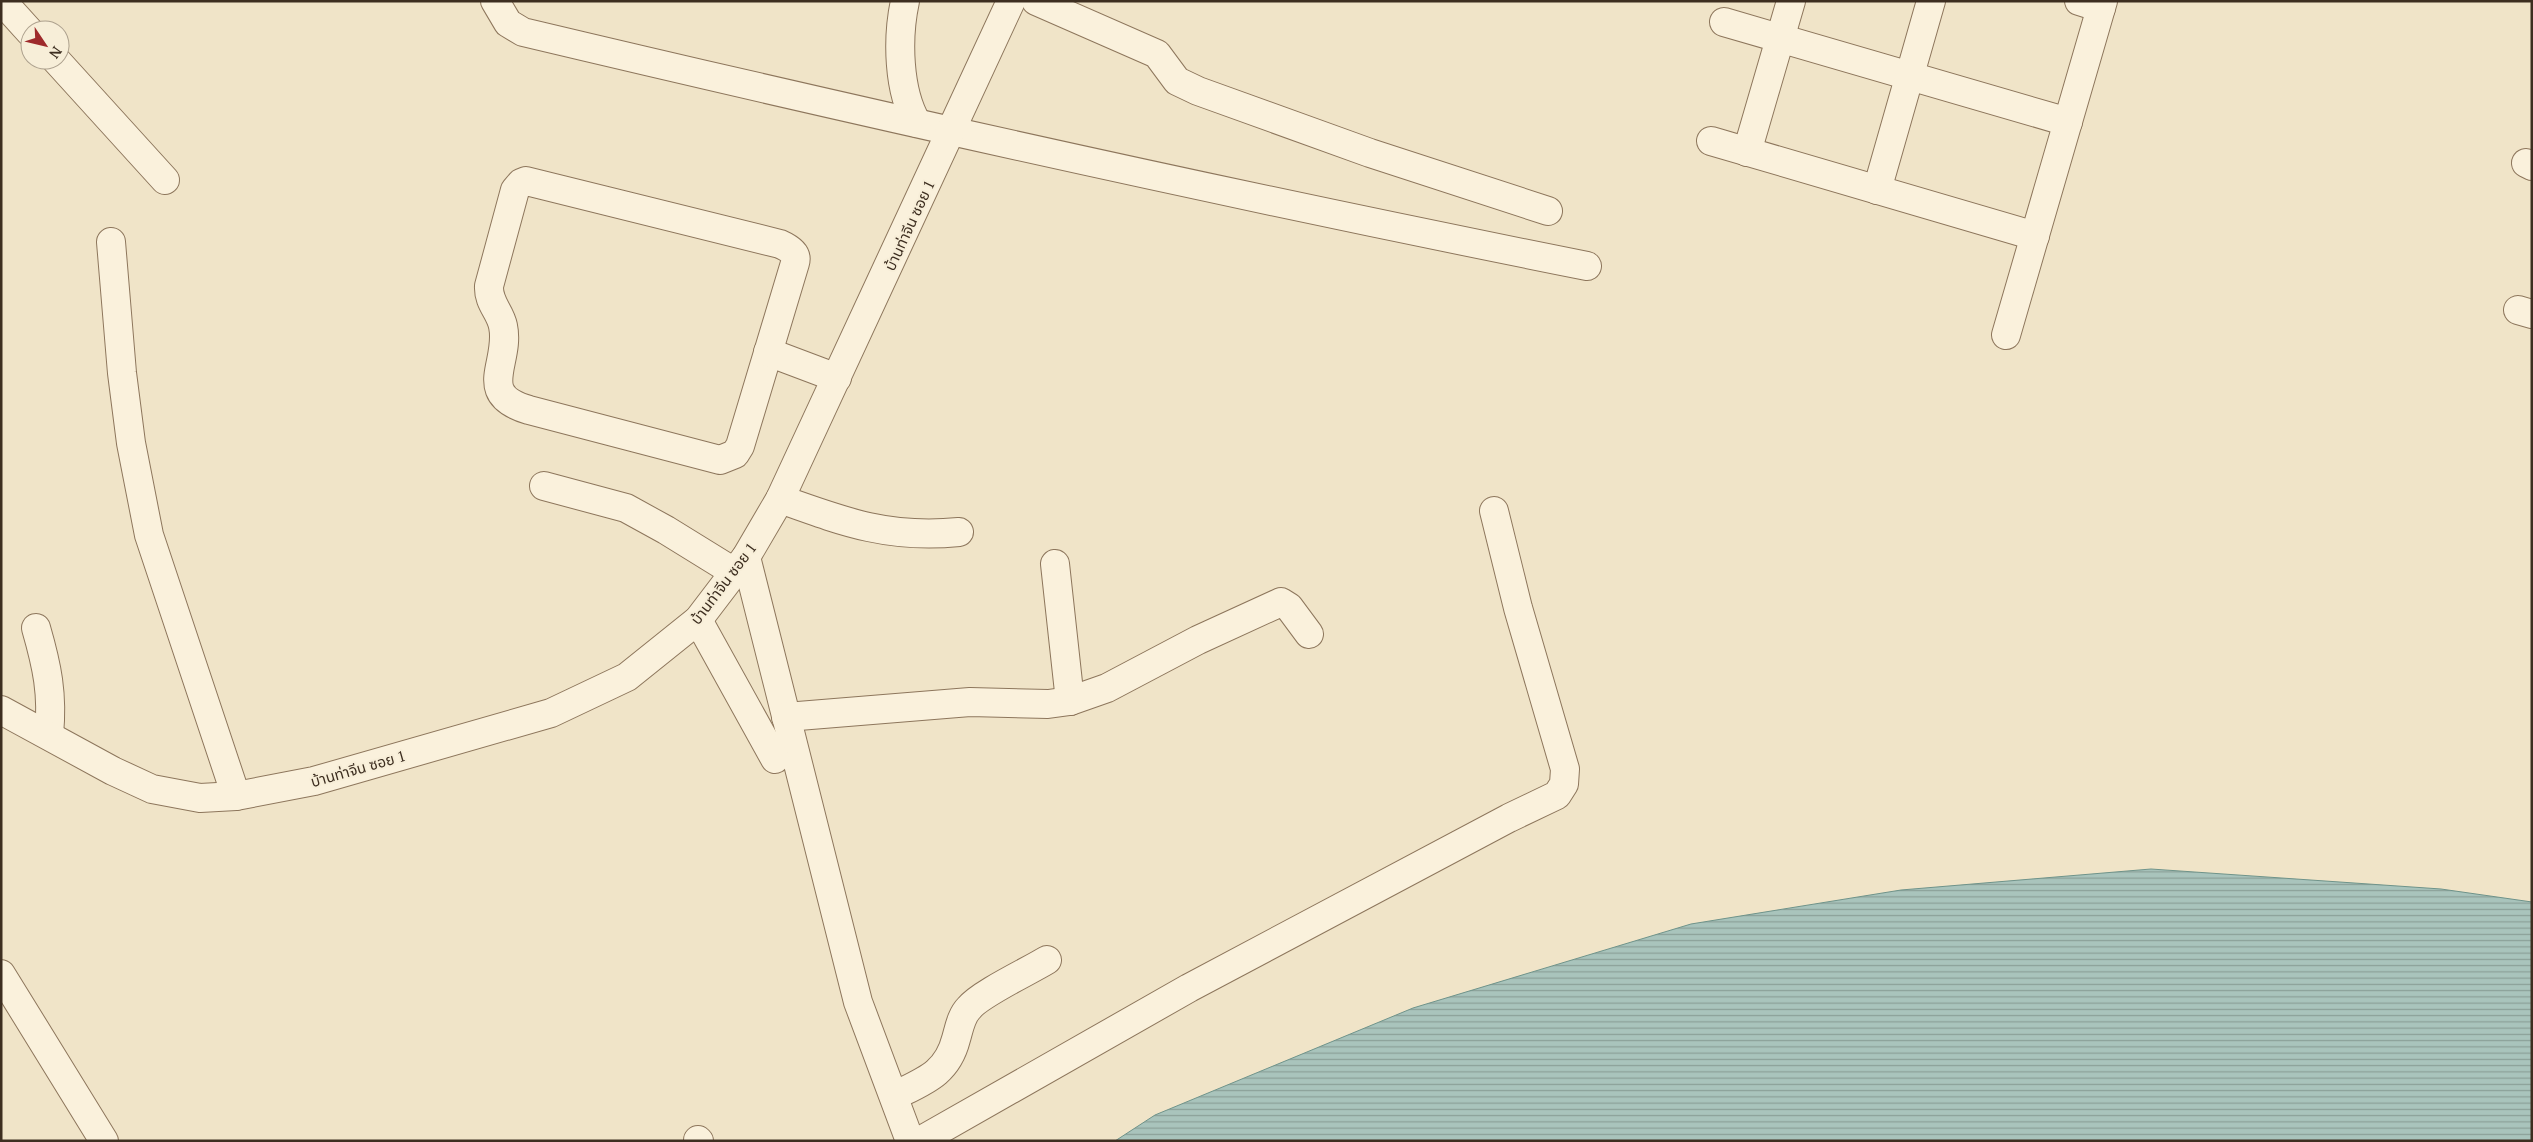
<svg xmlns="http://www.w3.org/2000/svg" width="2533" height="1142" font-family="'PT Serif','Noto Sans Thai',serif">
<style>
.water{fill:url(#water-rules);stroke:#6f938a}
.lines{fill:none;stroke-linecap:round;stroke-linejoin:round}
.minor-casing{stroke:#8d765c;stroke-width:30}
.minor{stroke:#faf1dc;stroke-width:28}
.labels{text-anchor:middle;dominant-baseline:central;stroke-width:4;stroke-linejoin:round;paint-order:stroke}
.street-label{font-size:15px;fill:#3d2e20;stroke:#f7eed8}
</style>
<defs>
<pattern id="water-rules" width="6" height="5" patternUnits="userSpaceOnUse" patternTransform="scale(1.25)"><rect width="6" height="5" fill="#a9c4bc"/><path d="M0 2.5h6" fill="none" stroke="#8ba098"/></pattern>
</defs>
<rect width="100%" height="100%" fill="#f0e4c8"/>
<path class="water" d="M2151,869L2441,889L2532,902V1141H1115L1155,1115L1413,1008L1691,924L1901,890Z"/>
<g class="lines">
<g class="minor-casing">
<g id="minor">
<path d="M2,1L30,32"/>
<path d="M495,1L508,23L523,32C876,116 1231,195 1587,266"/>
<path d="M905,1C897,38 898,91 917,123"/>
<path d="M1036,1L1157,54L1177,81L1198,91L1370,153L1548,211"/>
<path d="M2079,1L2101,8"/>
<path d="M1724,22L2068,122"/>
<path d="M56,60L165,180"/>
<path d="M1711,141L2035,236"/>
<path d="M1747,152L1791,1"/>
<path d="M2526,163L2532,166"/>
<path d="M526,181L780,244C789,248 798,253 795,263L740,446L735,454L720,460L529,410C474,394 511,363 503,326C500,311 488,303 489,286L515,190L521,183Z"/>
<path d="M1877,190L1931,1"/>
<path d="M111,242L122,373L131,443L149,535L236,796"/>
<path d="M2518,310L2532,314"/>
<path d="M2006,335L2103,1"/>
<path d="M768,352L837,378"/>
<path d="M544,486L626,508L666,530L734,572"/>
<path d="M780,499C844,522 889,539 959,532"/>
<path d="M746,557L858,1002L910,1141"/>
<path d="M1055,564L1070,701"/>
<path d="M698,620L775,759"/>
<path d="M36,628C47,666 53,694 49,735"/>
<path d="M1,710L113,771L152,789L200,798L236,796L314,781L551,713L627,677L698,620L746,557L780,499L1011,1"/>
<path d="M786,717L970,702L1048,704L1070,701L1107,688L1198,640L1281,602L1289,607L1309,634"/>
<path d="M1,974L104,1141"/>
<path d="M894,1096C924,1081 947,1074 956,1039C959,1029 961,1016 969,1008C980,994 1029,971 1047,960"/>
<path d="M698,1140L699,1141"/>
<path d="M920,1141L1189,988L1509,818L1557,795L1564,784L1565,769L1518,608L1494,511"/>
</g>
</g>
<use href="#minor" class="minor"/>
</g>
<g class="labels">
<g class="street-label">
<text transform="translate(909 225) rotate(-65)">บ้านท่าจีน ซอย 1</text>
<text transform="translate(723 583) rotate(-53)">บ้านท่าจีน ซอย 1</text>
<text transform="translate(358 768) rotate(-16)">บ้านท่าจีน ซอย 1</text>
</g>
</g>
<rect width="2533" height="1142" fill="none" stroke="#3d2e20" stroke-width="5"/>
<g transform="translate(45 45) rotate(125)"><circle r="24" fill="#f7eed8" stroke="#ada18e"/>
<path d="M0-4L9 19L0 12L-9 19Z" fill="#9e2a2b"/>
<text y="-8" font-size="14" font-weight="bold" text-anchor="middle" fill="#3d2e20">N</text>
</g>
</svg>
